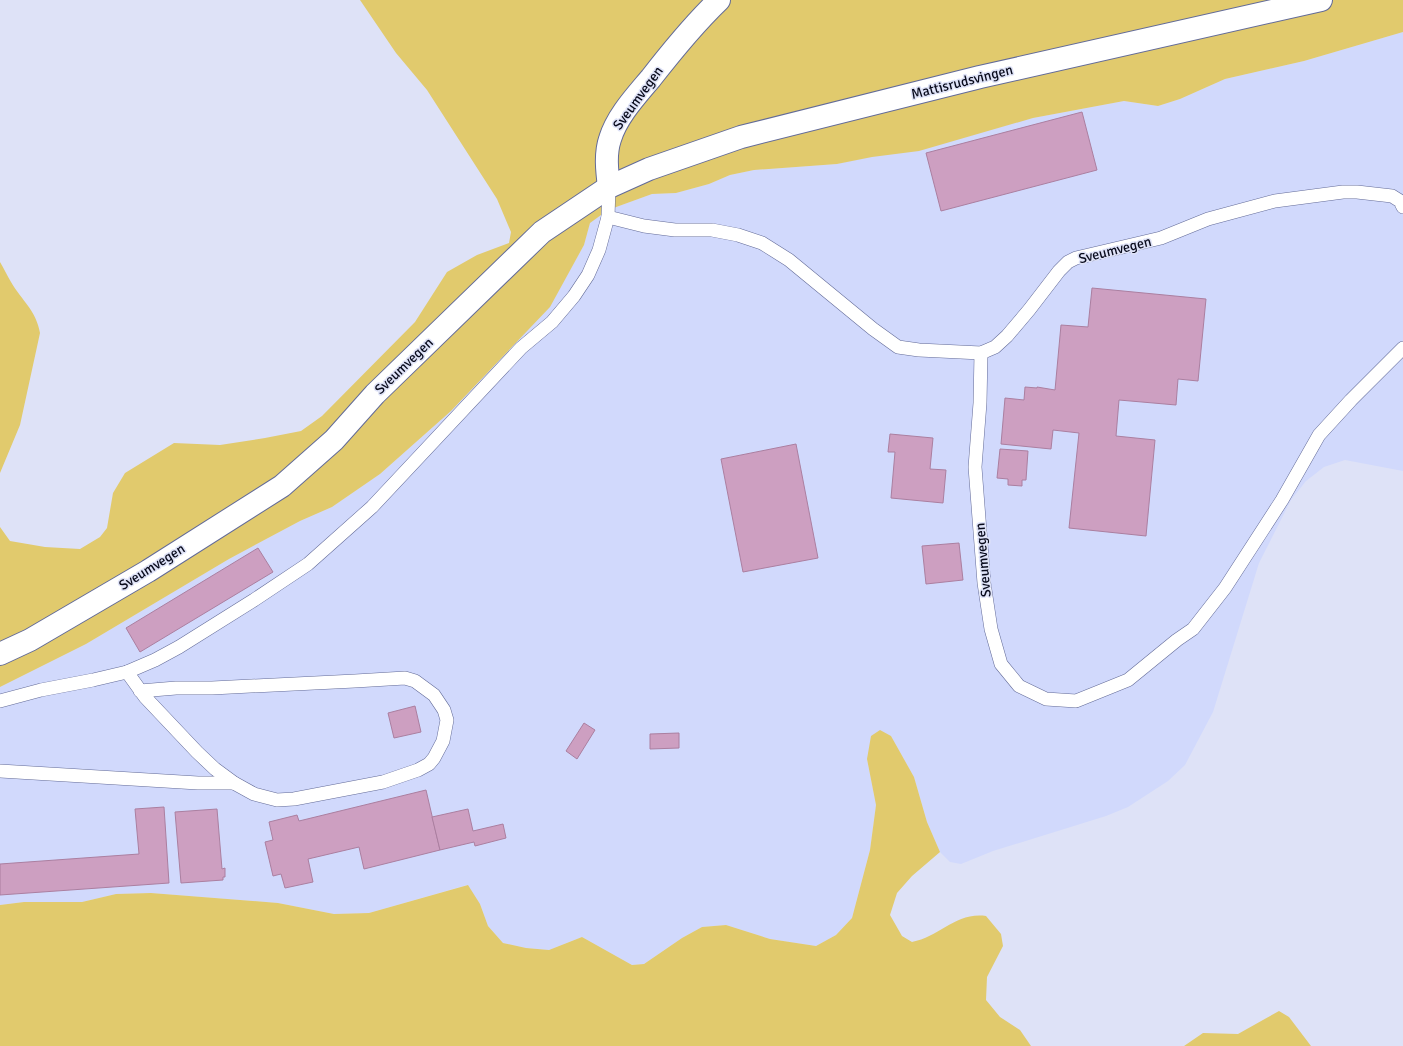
<svg xmlns="http://www.w3.org/2000/svg" width="1403" height="1046" font-family="Signika,sans-serif">
<style>
.built{fill:#d1d9fc}
.green{fill:#e1ca6d}
.building{fill:#cd9fc1;stroke:#ab7fa0}
.lines{fill:none;stroke-linecap:round;stroke-linejoin:round}
.lane-casing{stroke:#636b98;stroke-width:14}
.street-casing{stroke:#636b98;stroke-width:24}
.lane{stroke:#fff;stroke-width:13}
.street{stroke:#fff;stroke-width:22}
.labels{text-anchor:middle;dominant-baseline:central;stroke-width:3;stroke-linejoin:round;paint-order:stroke}
.street-label{font-size:14px;fill:#080a1b;stroke:#dee2f7}
</style>
<rect width="100%" height="100%" fill="#dee2f7"/>
<path class="built" d="M1403,32V471L1345,460L1324,467L1306,481L1291,500L1259,563L1213,712L1185,765L1168,781L1128,807L1106,816L993,851L961,864L950,862L940,852L927,822L914,777L891,736L867,759L876,805L870,850L852,918L836,935L816,946L770,939L726,925L702,927L682,938L644,964L632,965L582,937L549,950L526,948L503,943L488,926L480,904L467,885L369,913L334,914L278,903L151,893L116,894L82,902H24L0,905V687L86,644L229,559L300,521L332,507L380,474L451,411L549,307L584,245L590,222L608,210L652,194L676,193L709,184L730,175L754,170L837,164L1033,118L1124,101L1158,106L1180,99L1225,79L1304,61Z"/>
<g class="green">
<path d="M360,0H1403V32L1304,61L1225,79L1180,99L1158,106L1124,101L1033,118L919,151L872,157L837,164L754,170L730,175L709,184L676,193L652,194L608,210L590,223L584,245L550,307L451,411L380,474L332,507L300,521L229,559L86,644L0,687V527L10,541L45,547L80,549L100,537L107,528L113,493L125,473L174,443L220,445L265,438L301,431L322,416L415,322L447,272L477,255L509,243L511,232L497,199L427,90L396,53Z"/>
<path d="M0,262C4,269 7,275 11,282C22,301 36,310 40,333L20,425L0,473Z"/>
<path d="M880,730L891,736L914,777L927,822L940,852L912,876L897,893L890,915L902,936L912,942C940,937 955,912 986,916L1001,934L1003,946L987,977L986,1000L1000,1017L1020,1030L1031,1046H0V905L24,902H82L116,894L151,893L278,903L334,914L369,913L468,885L480,904L488,926L503,943L526,948L549,950L582,937L632,965L644,964L682,938L702,927L726,925L770,939L816,946L836,935L852,918L870,850L876,805L867,759L871,736Z"/>
<path d="M1279,1011L1289,1017L1311,1046H1184L1203,1033L1238,1034Z"/>
</g>
<g class="building">
<path d="M1082,112L1097,170L941,211L926,153Z"/>
<path d="M1092,288L1206,299L1198,381L1178,379L1176,405L1119,400L1116,436L1155,440L1146,536L1069,528L1079,433L1053,430L1051,449L1001,444L1005,398L1024,400L1025,387L1037,388V387L1055,390L1061,325L1088,327Z"/>
<path d="M890,434L933,438L930,469L946,470L943,503L891,498L895,452H888Z"/>
<path d="M796,444L818,558L743,572L721,459Z"/>
<path d="M1000,449L1028,451L1026,480H1022V486L1008,485V479L997,478Z"/>
<path d="M959,543L963,580L926,584L922,546Z"/>
<path d="M258,548L273,572L140,652L126,628Z"/>
<path d="M415,706L421,732L394,738L388,713Z"/>
<path d="M584,723L595,730L577,759L566,751Z"/>
<path d="M679,733V748L650,749V734Z"/>
<path d="M426,790L440,850L364,869L359,847L308,859L313,882L285,888L281,874L273,876L265,842L273,840L269,822L297,815L299,821Z"/>
<path d="M164,807L169,883L0,895V864L139,854L135,809Z"/>
<path d="M217,809L222,869L225,868V877H223V880L181,883L175,812Z"/>
<path d="M468,809L473,831L503,824L506,838L475,846L474,842L440,850L432,817Z"/>
</g>
<g class="lines">
<g class="lane-casing">
<g id="lane">
<path d="M608,217L644,226L675,230H712L738,235L762,243L789,260L873,329L898,347L919,350L981,353L995,347L1007,336L1029,310L1059,271L1068,262L1076,258L1161,238L1208,219L1275,201L1343,192H1357L1392,196L1400,201L1403,207"/>
<path d="M981,353L980,403L975,467L984,583L991,629L1001,664L1019,686L1046,699L1076,701L1128,680L1177,640L1193,629L1225,588L1282,500L1319,435L1351,400L1403,348"/>
<path d="M127,672L145,697L197,752L215,769L234,783L254,794L277,800L294,799L383,782L418,770L429,764L434,758L443,741L447,720L444,710L434,695L415,681L405,678L355,681L212,688H176L140,691"/>
<path d="M0,701L41,690L93,680L127,672L155,660L179,647L254,600L308,564L372,507L521,348L552,322L574,296L588,275L599,250L608,217L609,187"/>
<path d="M0,771L198,783H234"/>
</g>
</g>
<g class="street-casing">
<g id="street">
<path d="M609,187C607,171 605,154 610,139C617,116 636,96 651,78C672,51 694,24 719,0"/>
<path d="M0,654L30,640L148,571L282,486L334,440L375,394L542,232L609,187L649,169L741,137L980,77L1321,0"/>
</g>
</g>
<use href="#lane" class="lane"/>
<use href="#street" class="street"/>
</g>
<g class="labels">
<g class="street-label">
<text transform="translate(962 82) rotate(-14)">Mattisrudsvingen</text>
<text transform="translate(638 98) rotate(-54)">Sveumvegen</text>
<text transform="translate(1115 250) rotate(-14)">Sveumvegen</text>
<text transform="translate(404 366) rotate(-44)">Sveumvegen</text>
<text transform="translate(983 560) rotate(-95)">Sveumvegen</text>
<text transform="translate(152 567) rotate(-32)">Sveumvegen</text>
</g>
</g>
</svg>
